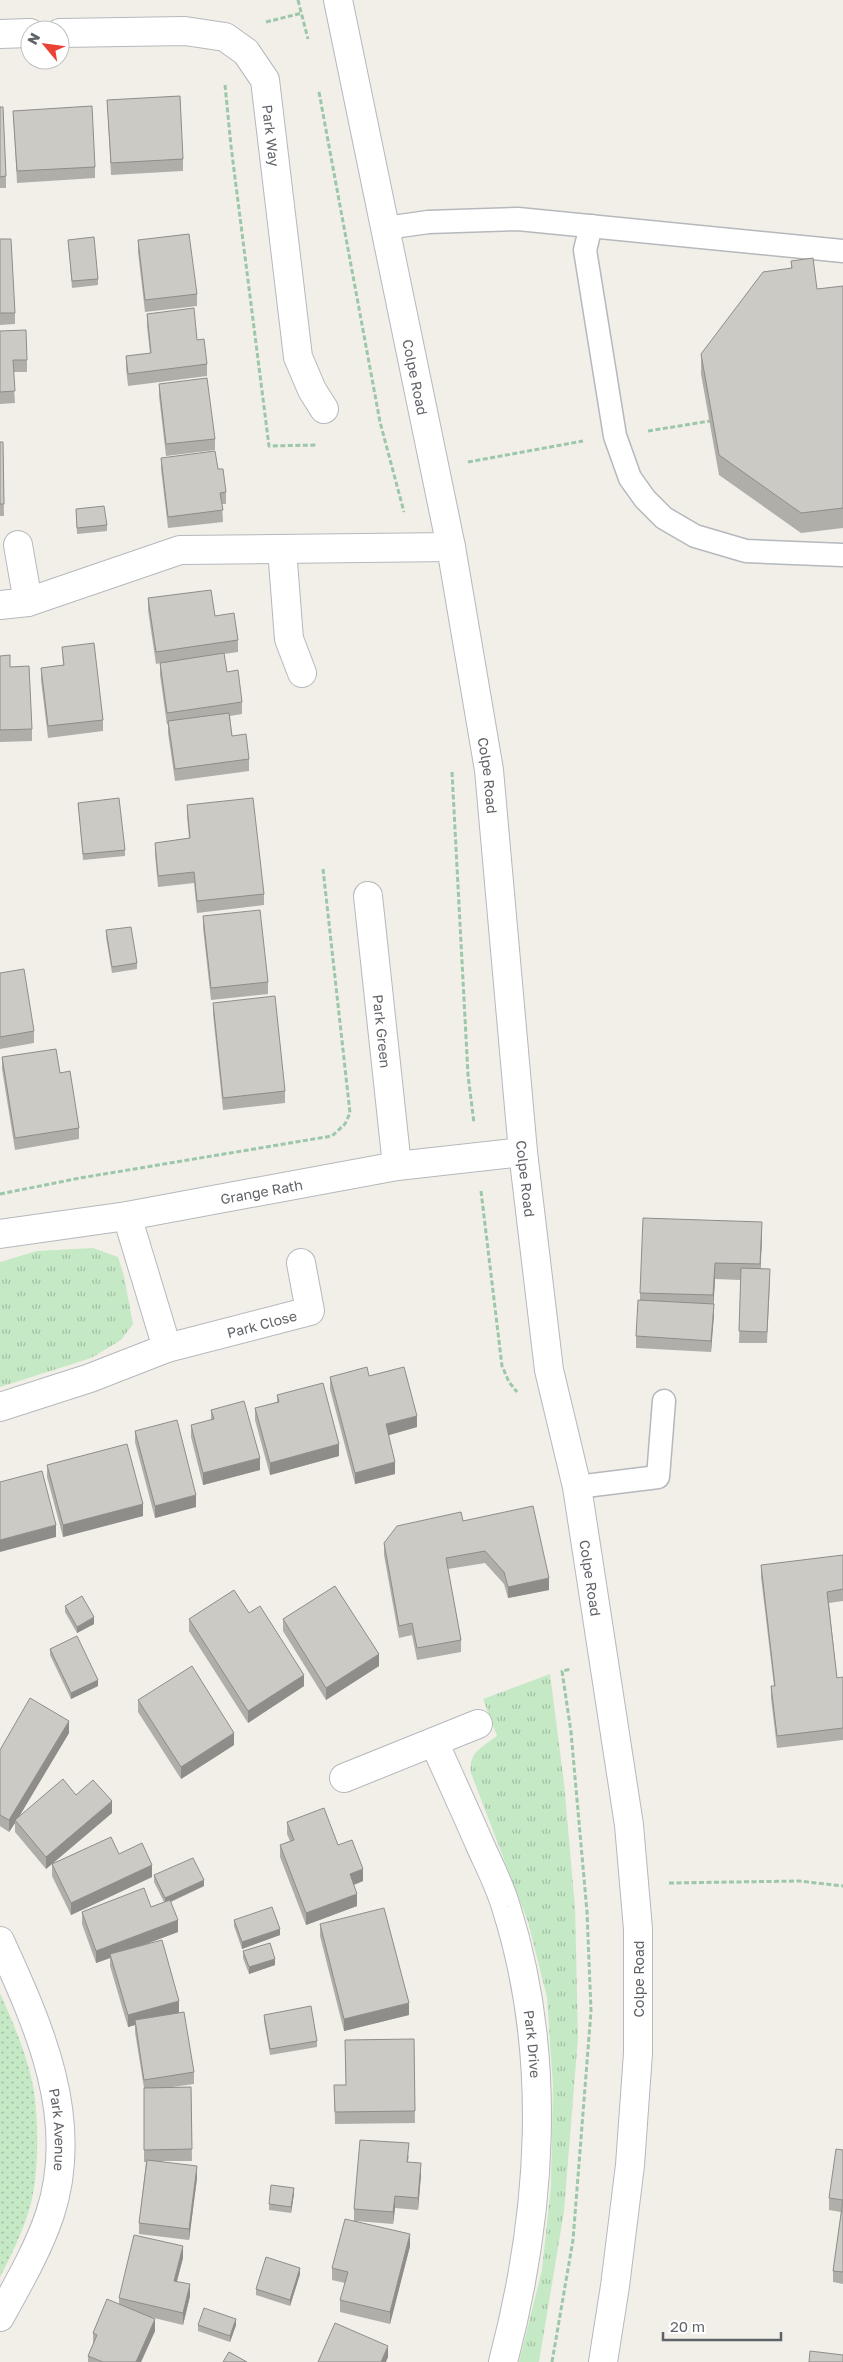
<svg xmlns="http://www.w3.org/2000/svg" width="843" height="2362" font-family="'Golos Text',sans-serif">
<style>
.grass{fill:url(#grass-tufts)}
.park{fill:url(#park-dots)}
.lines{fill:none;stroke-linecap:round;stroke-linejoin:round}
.service-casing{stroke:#b5b8bc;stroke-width:25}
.minor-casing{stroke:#b5b8bc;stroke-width:30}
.tertiary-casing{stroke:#b5b8bc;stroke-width:30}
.path{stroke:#9cc7a9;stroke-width:3;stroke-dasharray:5 2.5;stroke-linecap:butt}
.service{stroke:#fff;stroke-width:22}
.minor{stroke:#fff;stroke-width:28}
.tertiary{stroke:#fff;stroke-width:28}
.wall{fill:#afaea9}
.shaded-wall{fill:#8f8d8a}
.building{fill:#cccac5;stroke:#8f8d8a}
.labels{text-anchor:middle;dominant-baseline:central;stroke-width:4.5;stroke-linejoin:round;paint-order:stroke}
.street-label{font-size:14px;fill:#5f6368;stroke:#fff}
</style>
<defs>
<pattern id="grass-tufts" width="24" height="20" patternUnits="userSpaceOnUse" patternTransform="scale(1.25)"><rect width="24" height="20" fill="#c5e8c5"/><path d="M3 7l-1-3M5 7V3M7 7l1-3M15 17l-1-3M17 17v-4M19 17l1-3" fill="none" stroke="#a3c0a4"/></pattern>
<pattern id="park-dots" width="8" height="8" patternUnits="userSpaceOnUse" patternTransform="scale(1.25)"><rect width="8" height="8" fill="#c5e8c5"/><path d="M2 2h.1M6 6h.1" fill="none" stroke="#a3c0a4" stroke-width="1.8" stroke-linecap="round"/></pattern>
</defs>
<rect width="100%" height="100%" fill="#f1efe8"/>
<g class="grass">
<path d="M93,1248L118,1257L124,1276L133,1324L121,1340L91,1358L0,1387V1262L37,1251Z"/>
<path d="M550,1674L564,1783L575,1907L578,2037L564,2211L539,2362H519L542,2270L551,2186L553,2086L547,1997L528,1922L471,1773C468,1753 482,1747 497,1736L483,1699Z"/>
</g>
<path class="park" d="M0,1993C13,2023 27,2054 33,2086C39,2119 39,2175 30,2207C23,2231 12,2254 0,2277Z"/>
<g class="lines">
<g class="service-casing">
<g id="service">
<path d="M591,226L585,250L615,436L630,478L645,499L664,518L695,536L746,551L843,555"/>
<path d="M386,228L428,222L518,219L843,251"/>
<path d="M577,1487L658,1477L664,1401"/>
</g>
</g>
<g class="minor-casing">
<g id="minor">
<path id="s1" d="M60,33L185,31L225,37L246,52L265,80L298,357L312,390L324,409"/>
<path d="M0,34L30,33"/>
<path d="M18,545L28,602"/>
<path d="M282,549L289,639L302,673"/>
<path d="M0,605L28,602L180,550L451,547"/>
<path id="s2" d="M368,896L397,1166"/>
<path d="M127,1216L167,1348"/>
<path id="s3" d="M0,1234L127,1216L397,1166L523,1152"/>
<path id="s4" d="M0,1407L90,1378L167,1348L310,1311L301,1263"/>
<path id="s5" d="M434,1742C449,1776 465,1810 480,1845C489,1865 500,1886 506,1907C553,2055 542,2214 503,2362"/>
<path d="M344,1778L478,1724"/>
<path id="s6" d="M0,1941C39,2026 81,2119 50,2214C38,2250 18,2284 0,2317"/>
</g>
</g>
<g class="tertiary-casing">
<g id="tertiary">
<path id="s7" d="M338,0L451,547L489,770L523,1152L549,1370L577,1487L629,1825L638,1929V2053L630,2165L615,2286L603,2362"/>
</g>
</g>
<g class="path">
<path d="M298,0L308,39"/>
<path d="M266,22L302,13"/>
<path d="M225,85L231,146L269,446L317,445"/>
<path d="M319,92L380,422L404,512"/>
<path d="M648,431L710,421"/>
<path d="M468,462L583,441"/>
<path d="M452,772L468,1075L474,1123"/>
<path d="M481,1191L502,1366L509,1382L517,1392"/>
<path d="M0,1194L80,1178L332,1136L345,1124L350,1113L323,869"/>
<path d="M669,1883L799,1881L843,1886"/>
<path d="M552,2362L573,2240L591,2011L587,1912L571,1732L562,1671L571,1669"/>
</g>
<use href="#service" class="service"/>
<use href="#minor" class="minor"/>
<use href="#tertiary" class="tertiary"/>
</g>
<g class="wall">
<path d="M107,100L183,159V171L111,175Z"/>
<path d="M0,107L6,176V188H0Z"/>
<path d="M13,111L95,167V178L17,183Z"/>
<path d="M0,239L15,313V324L0,325Z"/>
<path d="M68,240L98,279V285L72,288Z"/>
<path d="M138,240L197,294V306L145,312L138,252Z"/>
<path d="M791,261L817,289L843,286V528L801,533L719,475L701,374V354L791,268Z"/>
<path d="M147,314L197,340L207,364V376L128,386L126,368V356L150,353L147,326Z"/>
<path d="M0,331L27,360V372H13L15,403L0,404Z"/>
<path d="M159,384L215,439V450L166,456L159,396Z"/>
<path d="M0,442H3L4,516H0Z"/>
<path d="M161,458L218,469L226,492V504H222L223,522L168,528L161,469Z"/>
<path d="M76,509L107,525V531L77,534Z"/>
<path d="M148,598L215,616L238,640V652L224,654L227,672L242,702V714L230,716L232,736L249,759V771L175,781L168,733V724L167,725L160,675V663L156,664L148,610Z"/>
<path d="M62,647L103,720V731L48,738L41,680V668L63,665Z"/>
<path d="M0,656L10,667L32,729V741L0,742Z"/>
<path d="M78,803L125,850V856L83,860Z"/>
<path d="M187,805L264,894V905L197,913L194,883L158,887L155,854V843L189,838L187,817Z"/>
<path d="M203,916L268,982V994L211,1000L203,928Z"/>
<path d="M106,930L137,963V969L112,973L106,937Z"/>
<path d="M0,973L34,1031V1043L0,1049Z"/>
<path d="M213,1003L285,1091V1103L223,1110L213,1014Z"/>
<path d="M2,1057L60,1073L79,1128V1139L15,1150L2,1069Z"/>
<path d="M762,1239L760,1269L770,1281L767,1343H739L741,1280L715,1279L711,1352L636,1348V1336L640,1300V1293Z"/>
<path d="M369,1376L417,1427L388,1435L395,1474L355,1484L330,1389V1377Z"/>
<path d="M277,1395L339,1456L270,1475L255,1420V1408L277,1402Z"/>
<path d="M211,1410L260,1470L203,1485L191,1437V1425L211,1420Z"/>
<path d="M135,1431L196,1507L155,1518L135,1442Z"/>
<path d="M47,1465L143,1516L63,1537L47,1477Z"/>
<path d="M463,1521L549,1590L508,1598L504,1584L485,1563L448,1569L461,1640V1652L417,1660L412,1635L399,1638L384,1555V1543Z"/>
<path d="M843,1555V1601L829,1603L837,1678L843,1677V1740L777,1748L771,1698V1686H774L761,1577V1565Z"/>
<path d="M65,1606L94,1624L77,1633L65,1612Z"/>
<path d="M249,1613L304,1686L248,1723L189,1631V1619Z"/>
<path d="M283,1619L379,1666L326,1700L283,1631Z"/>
<path d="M50,1649L98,1686L71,1699L50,1655Z"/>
<path d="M138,1700L234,1745L181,1779L138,1712Z"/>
<path d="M69,1733L18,1817L76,1795L112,1813L46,1869L15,1832V1823L9,1832L0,1826V1750Z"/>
<path d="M287,1822L338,1845L363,1881L354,1885L357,1906L306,1925L280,1857V1845L290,1841L287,1834Z"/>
<path d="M119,1854L152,1877L71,1915L52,1876V1864Z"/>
<path d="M154,1875L204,1886L171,1902L178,1932L143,1945L179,2013L194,2072V2084L172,2087H191L192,2161H162L197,2178L189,2240L139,2234V2223L146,2162H144V2088L135,2032V2025L128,2027L110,1966V1958L96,1963L82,1924V1912L151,1907L164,1902L154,1882Z"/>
<path d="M234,1920L280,1935L242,1949L234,1926Z"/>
<path d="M320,1924L409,2015L344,2031L320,1936Z"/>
<path d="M243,1951L275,1965L249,1974L243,1958Z"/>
<path d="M264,2015L317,2041V2047L270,2055L264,2021Z"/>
<path d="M414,2039L415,2123L335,2124L334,2085H345Z"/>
<path d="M843,2150V2284L833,2282V2271L841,2212L829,2210V2198Z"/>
<path d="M409,2155L408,2162L421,2175L418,2210L395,2208L393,2224L356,2221L410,2246L390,2324L340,2312V2300L345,2283L332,2280V2268L354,2221V2209Z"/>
<path d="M294,2194L291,2213L269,2210V2204Z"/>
<path d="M183,2258L177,2281L190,2296L183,2325L150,2317L155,2331L141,2362H88V2356L93,2345V2333L119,2304V2298Z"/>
<path d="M300,2274L290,2306L256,2295V2289Z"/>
<path d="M198,2325H236L230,2342L198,2331Z"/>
</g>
<g class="shaded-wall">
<path d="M762,1222V1239L760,1280V1264Z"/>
<path d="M715,1263V1279L713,1311V1295Z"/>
<path d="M714,1304V1316L711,1352V1341Z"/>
<path d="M417,1416V1427L386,1436V1424Z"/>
<path d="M339,1444V1456L270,1475V1463Z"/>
<path d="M260,1458V1470L203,1485V1473Z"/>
<path d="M395,1462V1474L355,1484V1473Z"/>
<path d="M196,1495V1507L155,1518V1506Z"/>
<path d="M143,1504V1516L63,1537V1525Z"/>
<path d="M56,1525V1537L0,1552V1540Z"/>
<path d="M549,1578V1590L508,1598V1587Z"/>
<path d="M94,1617V1624L77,1633V1627Z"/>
<path d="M379,1654V1666L326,1700V1688Z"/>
<path d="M304,1675V1686L248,1723V1711Z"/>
<path d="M98,1680V1686L71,1699V1693Z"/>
<path d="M69,1721V1733L16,1822L15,1820V1823L9,1832V1820Z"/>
<path d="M234,1733V1745L181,1779V1767Z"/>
<path d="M112,1801V1813L46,1869V1857Z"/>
<path d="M152,1865V1877L71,1915V1903Z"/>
<path d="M363,1869V1881L350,1886V1874Z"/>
<path d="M204,1880V1886L165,1904V1898Z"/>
<path d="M357,1894V1906L306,1925V1913Z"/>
<path d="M178,1920V1932L111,1957L110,1954V1958L96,1963V1951Z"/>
<path d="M280,1929V1935L242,1949V1942Z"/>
<path d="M275,1959V1965L249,1974V1967Z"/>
<path d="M179,2001V2013L135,2020V2025L128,2027V2015Z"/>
<path d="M409,2003V2015L344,2031V2019Z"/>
<path d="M421,2163V2175L418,2210V2198Z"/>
<path d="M197,2166V2178L189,2240V2229Z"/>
<path d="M294,2188V2194L291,2213V2207Z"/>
<path d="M395,2196V2208L393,2224V2212Z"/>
<path d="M410,2234V2246L390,2324V2312Z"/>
<path d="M183,2246V2258L174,2292V2281Z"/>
<path d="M300,2268V2274L290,2306V2300Z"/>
<path d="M190,2284V2296L183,2325V2313Z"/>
<path d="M155,2319V2331L141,2362H136Z"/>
<path d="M236,2319V2325L230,2342V2336Z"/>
<path d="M388,2346V2357L386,2362H381Z"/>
</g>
<g class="building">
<path d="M180,96L183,159L111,163L107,100Z"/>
<path d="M92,106L95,167L17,171L13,111Z"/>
<path d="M0,107H3L6,176L0,177Z"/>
<path d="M189,234L197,294L145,300L138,240Z"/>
<path d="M94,237L98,279L72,281L68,240Z"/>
<path d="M0,239H11L15,313H0Z"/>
<path d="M813,258L817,289L843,286V508L801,513L719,455L701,354L763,272L792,268L791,261Z"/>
<path d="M194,308L197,340L204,339L207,364L128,374L126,356L151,353L147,314Z"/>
<path d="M26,330L27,360H13L15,391L0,392V331Z"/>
<path d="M207,378L215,439L166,444L159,384Z"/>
<path d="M0,442H3L4,504H0Z"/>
<path d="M215,451L218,469H223L226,492L220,493L223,510L168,517L161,458Z"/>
<path d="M104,506L107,525L77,528L76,509Z"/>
<path d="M211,590L215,616L234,613L238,640L156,652L148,598Z"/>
<path d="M94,643L103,720L48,726L41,668L64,665L62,647Z"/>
<path d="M224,653L227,672L238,670L242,702L167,713L160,663Z"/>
<path d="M10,655V667L29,666L32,729L0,730V656Z"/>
<path d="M229,713L232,736L246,734L249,759L175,769L168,721Z"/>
<path d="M119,798L125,850L83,854L78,803Z"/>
<path d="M253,798L264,894L197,901L194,872L158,876L155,843L190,838L187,805Z"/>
<path d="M260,910L268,982L211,988L203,916Z"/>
<path d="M131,927L137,963L112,967L106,930Z"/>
<path d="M24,969L34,1031L0,1037V973Z"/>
<path d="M275,996L285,1091L223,1098L213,1003Z"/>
<path d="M56,1049L60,1073L70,1071L79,1128L15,1138L2,1057Z"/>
<path d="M643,1218L762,1222L760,1264L715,1263L713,1295L640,1293Z"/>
<path d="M741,1268L770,1269L767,1332L739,1331Z"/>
<path d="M638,1300L714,1304L711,1341L636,1336Z"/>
<path d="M367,1367L369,1376L404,1367L417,1416L386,1424L395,1462L355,1473L330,1377Z"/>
<path d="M323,1383L339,1444L270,1463L255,1408L279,1402L277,1395Z"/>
<path d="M244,1401L260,1458L203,1473L191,1425L214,1419L211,1410Z"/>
<path d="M177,1420L196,1495L155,1506L135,1431Z"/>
<path d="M127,1444L143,1504L63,1525L47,1465Z"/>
<path d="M42,1471L56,1525L0,1540V1482Z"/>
<path d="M533,1506L549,1578L508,1587L504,1572L485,1551L446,1558L461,1640L417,1648L412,1623L399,1626L384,1543L397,1526L461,1512L463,1521Z"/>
<path d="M843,1555V1589L827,1592L837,1678L843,1677V1728L777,1736L771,1686H775L761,1565Z"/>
<path d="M335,1586L379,1654L326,1688L283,1619Z"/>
<path d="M234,1590L249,1613L260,1606L304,1675L248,1711L189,1619Z"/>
<path d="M82,1596L94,1617L77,1627L65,1606Z"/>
<path d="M77,1636L98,1680L71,1693L50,1649Z"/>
<path d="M192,1666L234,1733L181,1767L138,1700Z"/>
<path d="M30,1698L69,1721L9,1820L0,1815V1750Z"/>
<path d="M63,1779L76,1795L93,1780L112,1801L46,1857L15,1820Z"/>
<path d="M324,1808L338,1845L352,1840L363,1869L350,1874L357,1894L306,1913L280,1845L294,1840L287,1822Z"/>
<path d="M111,1837L119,1854L142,1843L152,1865L71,1903L52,1864Z"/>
<path d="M193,1858L204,1880L165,1898L154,1875Z"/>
<path d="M144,1888L151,1907L170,1900L178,1920L96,1951L82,1912Z"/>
<path d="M272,1907L280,1929L242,1942L234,1920Z"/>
<path d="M384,1908L409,2003L344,2019L320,1924Z"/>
<path d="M162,1940L179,2001L128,2015L110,1954Z"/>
<path d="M270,1943L275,1959L249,1967L243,1951Z"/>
<path d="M311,2006L317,2041L270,2049L264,2015Z"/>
<path d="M184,2012L194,2072L144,2080L135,2020Z"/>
<path d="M414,2039L415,2111L335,2112L334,2085H346L345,2040Z"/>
<path d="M191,2087L192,2149L144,2150V2088Z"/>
<path d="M360,2140L409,2143L407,2162L421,2163L418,2198L395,2196L393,2212L354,2209Z"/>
<path d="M836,2149L843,2150V2200L829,2198Z"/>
<path d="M147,2160L197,2166L189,2229L139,2223Z"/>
<path d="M271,2185L294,2188L291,2207L269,2204Z"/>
<path d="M843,2200V2272L833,2271Z"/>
<path d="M345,2219L410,2234L390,2312L340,2300L348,2272L332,2268Z"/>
<path d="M134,2235L183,2246L174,2281L190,2284L183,2313L119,2298Z"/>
<path d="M266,2257L300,2268L290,2300L256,2289Z"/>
<path d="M107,2299L155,2319L136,2362H103L88,2356L97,2335L93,2333Z"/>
<path d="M204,2308L236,2319L230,2336L198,2325Z"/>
<path d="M335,2323L388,2346L381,2362H318Z"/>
<path d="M810,2351L843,2355V2362H809Z"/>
<path d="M229,2352L247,2362H223Z"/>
</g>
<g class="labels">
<g class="street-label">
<text stroke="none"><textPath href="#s1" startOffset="281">Park Way</textPath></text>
<text stroke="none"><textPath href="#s7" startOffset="385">Colpe Road</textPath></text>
<text stroke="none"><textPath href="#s7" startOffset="790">Colpe Road</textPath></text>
<text stroke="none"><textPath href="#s2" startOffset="136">Park Green</textPath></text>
<text stroke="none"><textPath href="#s7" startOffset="1195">Colpe Road</textPath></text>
<text stroke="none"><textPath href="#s3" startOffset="265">Grange Rath</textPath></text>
<text stroke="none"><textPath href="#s4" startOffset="275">Park Close</textPath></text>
<text stroke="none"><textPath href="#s7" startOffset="1600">Colpe Road</textPath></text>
<text transform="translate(638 1979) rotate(-90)">Colpe Road</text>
<text stroke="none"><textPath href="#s5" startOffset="320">Park Drive</textPath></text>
<text stroke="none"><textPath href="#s6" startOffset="199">Park Avenue</textPath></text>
</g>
</g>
<g transform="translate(45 45) rotate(299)"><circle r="24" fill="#ffffff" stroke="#bfc1c3"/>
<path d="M0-4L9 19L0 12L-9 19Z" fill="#ea4335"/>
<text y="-8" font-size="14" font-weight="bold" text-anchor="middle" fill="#5f6368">N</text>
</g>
<path d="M663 2332v8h118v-8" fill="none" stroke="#5f6368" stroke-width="2.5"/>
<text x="670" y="2332" font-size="15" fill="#5f6368" stroke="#ffffff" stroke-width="4" paint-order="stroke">20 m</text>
</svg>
